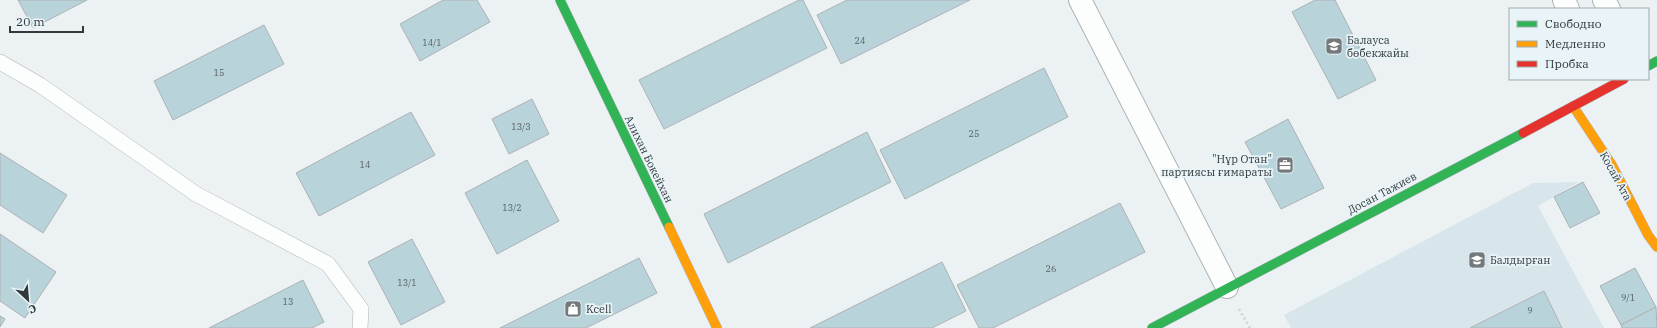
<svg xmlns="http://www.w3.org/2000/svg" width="1657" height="328" font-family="'IBM Plex Serif',serif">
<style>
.built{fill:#d8e5ea}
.building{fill:#b9d3db;stroke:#adb2b3}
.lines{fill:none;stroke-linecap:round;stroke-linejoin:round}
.lane-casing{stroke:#aeb3b4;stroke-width:16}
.street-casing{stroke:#aeb3b4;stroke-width:24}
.fast-casing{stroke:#aeb3b4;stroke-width:10}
.slow-casing{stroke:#aeb3b4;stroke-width:10}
.jam-casing{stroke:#aeb3b4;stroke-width:10}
.path{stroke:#d0d2d2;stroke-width:2.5;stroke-dasharray:2 3;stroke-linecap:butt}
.lane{stroke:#fcfdfd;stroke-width:15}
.street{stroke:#fcfdfd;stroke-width:22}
.fast{stroke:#30b455;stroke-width:9}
.slow{stroke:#ff9f0a;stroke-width:9}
.jam{stroke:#e5322d;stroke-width:9}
.labels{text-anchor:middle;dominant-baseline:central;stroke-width:3.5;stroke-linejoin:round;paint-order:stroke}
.number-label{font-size:9px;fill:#545f62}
.poi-label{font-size:11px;fill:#33383a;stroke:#e8f4f8;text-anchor:start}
.street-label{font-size:11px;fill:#33383a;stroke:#e8f4f8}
</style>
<rect width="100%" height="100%" fill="#ecf2f4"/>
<path class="built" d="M1579,182L1538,206L1604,328H1291L1284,315L1533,183Z"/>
<g class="building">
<path d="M18,0H87L33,28Z"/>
<path d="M443,0H477L490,22L420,61L400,24Z"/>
<path d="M799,0H803L827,48L664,129L639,80Z"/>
<path d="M847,0H970L841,64L817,15Z"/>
<path d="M1315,0H1335L1376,80L1338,99L1292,12Z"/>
<path d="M264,25L284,64L173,120L154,81Z"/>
<path d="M1044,68L1068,117L905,199L880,150Z"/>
<path d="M532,99L549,134L509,154L492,119Z"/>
<path d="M411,112L435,155L319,216L296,173Z"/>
<path d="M1288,119L1324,188L1281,209L1245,142Z"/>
<path d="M867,132L891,182L728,263L704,214Z"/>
<path d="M0,153L67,195L43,233L0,205Z"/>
<path d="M527,160L559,221L497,254L465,193Z"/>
<path d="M1583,182L1600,213L1570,228L1554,197Z"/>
<path d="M1120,203L1145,252L993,328H979L957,285Z"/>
<path d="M0,234L56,272L25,318L0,301Z"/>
<path d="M412,239L445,302L401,325L368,262Z"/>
<path d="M639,258L657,293L586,328H500Z"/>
<path d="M942,262L966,311L932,328H810Z"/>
<path d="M1635,268L1656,307L1621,325L1600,286Z"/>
<path d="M303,280L324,322L312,328H209Z"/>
<path d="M1544,291L1562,328H1470Z"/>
<path d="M1656,307L1657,328H1622L1621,325Z"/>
<path d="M0,316L5,319L0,327Z"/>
</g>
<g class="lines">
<g class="lane-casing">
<path id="lane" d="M0,62L40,85L196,194L328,264L361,309L360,328"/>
</g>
<g class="street-casing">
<g id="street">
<path d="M1080,0L1227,287"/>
<path d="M1564,0L1568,9"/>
<path d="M1604,0L1609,9"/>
</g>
</g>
<g class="fast-casing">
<g id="fast">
<path d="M560,0L669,227"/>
<path d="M1648,66L1657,61"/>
<path d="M1152,328L1523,133"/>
</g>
</g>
<g class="slow-casing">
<g id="slow">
<path d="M1573,106L1612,165L1648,235L1657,247"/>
<path d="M669,227L717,328"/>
</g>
</g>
<g class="jam-casing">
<path id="jam" d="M1523,133L1624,79"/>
</g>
<path class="path" d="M1239,309L1250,328"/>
<use href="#lane" class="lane"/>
<use href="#street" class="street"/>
<use href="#fast" class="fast"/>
<use href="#slow" class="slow"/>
<use href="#jam" class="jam"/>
</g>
<defs>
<g id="school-square" transform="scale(0.9)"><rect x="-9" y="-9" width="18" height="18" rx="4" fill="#74797b" stroke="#e8f4f8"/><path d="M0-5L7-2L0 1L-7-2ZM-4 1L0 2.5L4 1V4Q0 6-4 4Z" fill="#fff"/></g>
<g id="office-square" transform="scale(0.9)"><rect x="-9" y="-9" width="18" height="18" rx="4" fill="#74797b" stroke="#e8f4f8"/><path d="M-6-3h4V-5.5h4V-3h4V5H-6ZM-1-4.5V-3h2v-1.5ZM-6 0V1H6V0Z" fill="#fff"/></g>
<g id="shop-square" transform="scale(0.9)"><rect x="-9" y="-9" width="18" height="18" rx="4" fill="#74797b" stroke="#e8f4f8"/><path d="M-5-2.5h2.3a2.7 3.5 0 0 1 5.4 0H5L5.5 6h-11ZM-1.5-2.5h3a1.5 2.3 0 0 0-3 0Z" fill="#fff"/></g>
</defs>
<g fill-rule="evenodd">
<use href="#school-square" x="1334" y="46"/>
<use href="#office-square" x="1285" y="165"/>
<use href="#school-square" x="1477" y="260"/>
<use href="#shop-square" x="573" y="309"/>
</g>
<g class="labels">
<g class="number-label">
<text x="860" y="40">24</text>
<text x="432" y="42">14/1</text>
<text x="219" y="72">15</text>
<text x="521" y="126">13/3</text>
<text x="974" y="133">25</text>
<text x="365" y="164">14</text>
<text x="512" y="207">13/2</text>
<text x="1051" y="268">26</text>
<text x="407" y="282">13/1</text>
<text x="1628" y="297">9/1</text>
<text x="288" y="301">13</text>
<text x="1530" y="310">9</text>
</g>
<g class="poi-label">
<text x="1347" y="40">Балауса<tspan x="1347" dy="13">бөбекжайы</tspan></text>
<text x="1272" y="159" text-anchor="end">"Нұр Отан"<tspan x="1272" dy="13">партиясы ғимараты</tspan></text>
<text x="1490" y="260">Балдырған</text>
<text x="586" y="309">Kcell</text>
</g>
<g class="street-label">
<text transform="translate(649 159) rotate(64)">Алихан Бокейхан</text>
<text transform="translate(1616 176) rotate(61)">Косай Ата</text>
<text transform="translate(1382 193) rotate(-28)">Досан Тажиев</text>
</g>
</g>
<rect x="1509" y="8" width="140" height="72" fill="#e8f4f8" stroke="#a0a9ac"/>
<rect x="1517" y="21" width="20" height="6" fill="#30b455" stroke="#a0a9ac"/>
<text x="1545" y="28" font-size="12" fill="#33383a">Свободно</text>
<rect x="1517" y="41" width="20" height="6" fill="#ff9f0a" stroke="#a0a9ac"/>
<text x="1545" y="48" font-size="12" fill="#33383a">Медленно</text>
<rect x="1517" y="61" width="20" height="6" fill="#e5322d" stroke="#a0a9ac"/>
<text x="1545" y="68" font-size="12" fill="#33383a">Пробка</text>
<g transform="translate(28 300) rotate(154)" stroke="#e8f4f8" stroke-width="3" paint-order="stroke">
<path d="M0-3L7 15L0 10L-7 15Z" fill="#33383a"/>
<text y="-6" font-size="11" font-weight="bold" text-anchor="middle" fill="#33383a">С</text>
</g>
<path d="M10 26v6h73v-6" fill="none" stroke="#33383a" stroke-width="2"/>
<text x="16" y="26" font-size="12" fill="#33383a" stroke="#e8f4f8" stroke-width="3" paint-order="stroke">20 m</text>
</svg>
